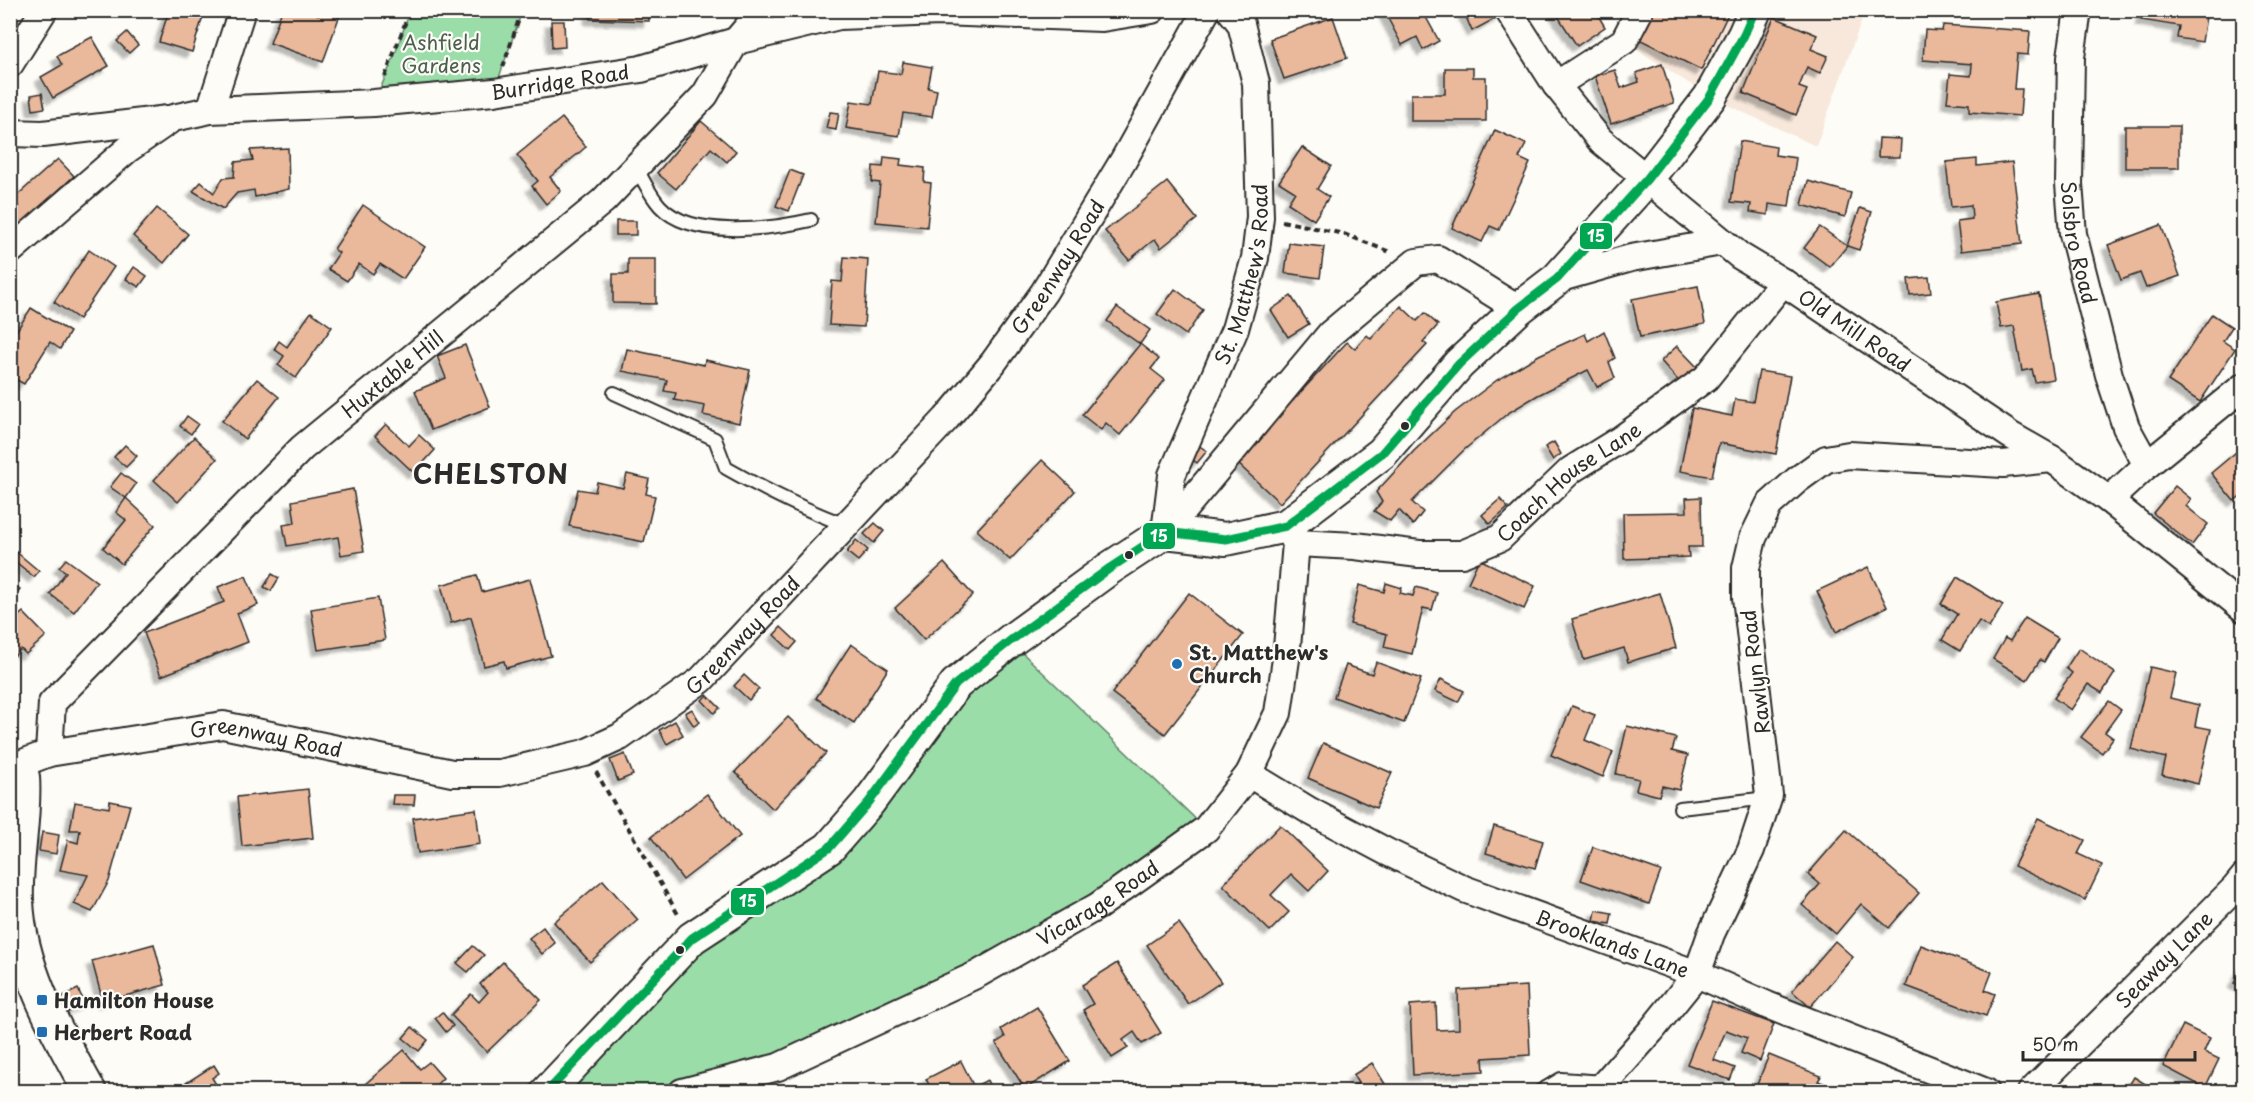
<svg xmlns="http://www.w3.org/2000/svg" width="2254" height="1102" font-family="'Playpen Sans',sans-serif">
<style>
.built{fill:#f7e8db}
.green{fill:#9bdda8;stroke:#63846a;stroke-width:1.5}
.building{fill:#eab89b;stroke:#2b2b2b;stroke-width:1.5;filter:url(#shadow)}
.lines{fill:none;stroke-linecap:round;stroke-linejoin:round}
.service-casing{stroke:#2b2b2b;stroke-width:16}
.minor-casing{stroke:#2b2b2b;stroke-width:30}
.tertiary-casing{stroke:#2b2b2b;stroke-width:36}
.path{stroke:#2b2b2b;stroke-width:4;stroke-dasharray:6 4.5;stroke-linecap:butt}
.service{stroke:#fdfcf7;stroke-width:12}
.minor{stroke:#fdfcf7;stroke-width:26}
.tertiary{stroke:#fdfcf7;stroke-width:32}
.bus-1-casing{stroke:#fdfcf7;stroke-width:14}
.bus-1{stroke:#00a651;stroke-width:9}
.bus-dot{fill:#2b2b2b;stroke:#fdfcf7;stroke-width:2}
.poi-dot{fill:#1f6fb2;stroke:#fdfcf7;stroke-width:2}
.labels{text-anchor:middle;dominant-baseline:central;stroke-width:4.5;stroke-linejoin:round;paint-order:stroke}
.park-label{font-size:20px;fill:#4d6050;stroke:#fdfcf7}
.street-label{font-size:20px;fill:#2b2b2b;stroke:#fdfcf7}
.poi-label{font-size:20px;font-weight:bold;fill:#2b2b2b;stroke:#fdfcf7;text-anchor:start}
.district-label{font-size:26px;font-weight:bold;letter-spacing:1.5px;fill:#2b2b2b;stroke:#fdfcf7}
.line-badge{stroke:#fdfcf7;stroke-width:2}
.badge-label{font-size:16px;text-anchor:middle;font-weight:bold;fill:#fff}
</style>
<defs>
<filter id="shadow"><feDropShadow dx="-5.5" dy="5.5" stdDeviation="1.5" flood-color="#0004"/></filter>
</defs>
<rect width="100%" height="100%" fill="#fdfcf7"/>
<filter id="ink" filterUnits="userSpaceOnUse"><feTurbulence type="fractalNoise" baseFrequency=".0167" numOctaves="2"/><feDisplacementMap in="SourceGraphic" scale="12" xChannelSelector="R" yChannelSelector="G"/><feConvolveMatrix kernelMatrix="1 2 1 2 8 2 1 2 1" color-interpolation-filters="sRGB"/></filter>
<g filter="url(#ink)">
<path class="built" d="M1640,11H1865L1816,146L1710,97L1624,41Z"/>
<g class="green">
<path d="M410,11H522L494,92L374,103L394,57Z"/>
<path d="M1010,641L1206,829L978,974L682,1091L547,1092L615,1017L829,848Z"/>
</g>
<g class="building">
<path d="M169,10H205L192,52L159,42Z"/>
<path d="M282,10H308L319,15L320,10L341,12L323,62L270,43Z"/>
<path d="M590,10H649V21L590,19Z"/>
<path d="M1406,10L1407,12L1422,10L1439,41L1423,50L1417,37L1402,45L1384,11Z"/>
<path d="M1463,10H1497L1500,16L1472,31Z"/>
<path d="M1554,10H1595L1605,27L1577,46Z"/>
<path d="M1652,10H1730L1701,70L1639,39Z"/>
<path d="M2143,10H2207L2202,42L2177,38L2179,26L2141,20Z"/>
<path d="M1333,17L1347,58L1284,79L1270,39Z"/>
<path d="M1774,17L1817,35L1811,49L1828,56L1820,73L1807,67L1799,87L1807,90L1796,115L1743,93Z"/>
<path d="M551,21H564L565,47L552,48Z"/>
<path d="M1943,25L2030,31L2028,55L2017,54L2014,89H2022L2020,116L1969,112V104L1947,102L1950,74L1971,76L1972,64L1923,60L1925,30L1942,31Z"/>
<path d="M127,32L138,45L129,53L117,41Z"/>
<path d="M92,37L109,66L53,98L41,77L62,65L57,56Z"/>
<path d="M903,62L932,67L928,88L937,90L932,117L903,113L899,136L846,128L851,101L872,104L878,71L901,74Z"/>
<path d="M1662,64L1674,103L1611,124L1595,76L1615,70L1621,88L1639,82L1636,73Z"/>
<path d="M1445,68H1473V77H1486V121H1411V94H1445Z"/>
<path d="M42,93L45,108L33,110L31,95Z"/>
<path d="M830,112L839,113L836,130L826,128Z"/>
<path d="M562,118L586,147L550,177L561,191L546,204L532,186L538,181L517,155Z"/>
<path d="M701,121L736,151L727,162L711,148L676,189L657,173Z"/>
<rect x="2125" y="126" width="54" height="42"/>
<path d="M1495,130L1526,144L1519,158L1530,163L1499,230L1490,226L1482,242L1452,228Z"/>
<path d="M1879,138L1901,139L1900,157H1878Z"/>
<path d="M1740,141L1776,147L1775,155L1796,158L1789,207L1769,204L1768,215L1750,212L1751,204L1731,202Z"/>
<path d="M1302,147L1331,166L1317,189L1329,197L1314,220L1288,203L1295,192L1279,182Z"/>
<path d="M288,148L289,189L255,197L254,190L237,193L223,209L193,191L201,182L214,193L223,178L234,177L235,162L253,160L250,150Z"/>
<path d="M884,157L901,159L900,165L925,168L924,182L931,183L927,227L876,222L880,183L872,182L873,166L883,167Z"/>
<path d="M58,159L74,176L15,230L10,225V215L19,207L12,200Z"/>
<path d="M1977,159V166L2012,162L2022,244L1961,251L1957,221L1972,219L1971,205L1951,207L1946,162Z"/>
<path d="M790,170L803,175L789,211L776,206Z"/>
<path d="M1808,181L1851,193L1845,217L1802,205Z"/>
<path d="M1167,182L1197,219L1161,248L1155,239L1129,260L1105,231Z"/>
<path d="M363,205L425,247L403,279L380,264L373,274L359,264L347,281L328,269L339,253L334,249Z"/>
<path d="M157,208L188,234L164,263L133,236Z"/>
<path d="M1860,208L1872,212L1859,250L1847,246Z"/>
<rect x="616" y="221" width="20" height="14"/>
<path d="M2161,225L2180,276L2146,288L2140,273L2121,280L2108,245Z"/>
<path d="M1820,227L1847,246L1830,267L1804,248Z"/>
<path d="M1289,243L1324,247L1320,278L1285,273Z"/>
<path d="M89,250L114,267L79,319L54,302Z"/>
<path d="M844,257L868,259L864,327L829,325L832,281L842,282Z"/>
<path d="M628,259H656V304L613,303V274H628Z"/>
<path d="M134,267L147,276L139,287L126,279Z"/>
<path d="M1929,277L1931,293L1910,295L1908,279Z"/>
<path d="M1698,286L1705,324L1640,337L1632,299Z"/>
<path d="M1175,289L1203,310L1186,335L1157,314Z"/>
<path d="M2039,294L2054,379L2035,382L2032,369L2022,371L2014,326L2001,328L1996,302Z"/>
<path d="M1291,296L1309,324L1288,337L1271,310Z"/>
<path d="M1401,306L1417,321L1425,313L1438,325L1423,342L1427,345L1280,503L1236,462L1347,342L1355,349L1367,335L1371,339Z"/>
<path d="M1117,307L1150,330L1140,344L1107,321Z"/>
<path d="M31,308L70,332L60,349L50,342L24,384L10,376V341Z"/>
<path d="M311,312L332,327L296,378L278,365L284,356L274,349L279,341L287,347Z"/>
<path d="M2212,314L2232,327L2223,341L2235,349L2200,402L2168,381Z"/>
<path d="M1604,331L1615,358L1609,362L1615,378L1597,387L1588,370L1538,395L1508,413L1464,450L1412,502L1423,512L1413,525L1399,510L1390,521L1374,511L1382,502L1376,492L1414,451L1455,412L1497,380L1539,355L1585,334L1588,341Z"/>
<path d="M1140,344L1159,359L1151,369L1165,380L1120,435L1106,423L1101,430L1082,415Z"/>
<path d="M465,345L490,407L431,430L415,391L446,378L437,356Z"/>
<path d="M1677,346L1699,369L1682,385L1661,361Z"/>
<path d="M627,349L704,365L705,360L750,370L739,423L703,415L705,406L674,400L676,393L664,391L667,380L622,371Z"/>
<path d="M1759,371L1790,376L1776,454L1719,443L1712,477L1680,471L1692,408L1732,416L1735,399L1753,402Z"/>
<path d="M257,379L279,397L245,439L222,421Z"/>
<path d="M187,416L198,424L191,434L180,426Z"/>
<path d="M386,424L409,446L419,435L435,450L414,473L375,436Z"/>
<path d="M194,437L217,459L178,502L154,480Z"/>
<path d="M1554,442L1561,454L1553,460L1545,447Z"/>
<path d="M125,445L137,456L126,467L114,457Z"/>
<path d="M1198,445L1207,451L1197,463L1189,457Z"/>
<path d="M2241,448L2244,450V493L2234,501L2211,473Z"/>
<path d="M1042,460L1075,491L1010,560L977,530Z"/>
<path d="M121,473L136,484L126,498L110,487Z"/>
<path d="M627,474L649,479L646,494L655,496L644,542L569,526L578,489L595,492L597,482L623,488Z"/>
<path d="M2175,486L2191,499L2186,506L2208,524L2192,545L2153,513Z"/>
<path d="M353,489L364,551L341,555L338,537L287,546L283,525L295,523L292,501Z"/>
<path d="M1701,497L1702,547H1688L1689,557L1624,559L1623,513L1687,512L1686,498Z"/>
<path d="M126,498L155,525L122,564L103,548L126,520L116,512Z"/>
<path d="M1500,499L1508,508L1490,524L1482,515Z"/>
<path d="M875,523L884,531L874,543L864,534Z"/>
<path d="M856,540L868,550L858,561L847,552Z"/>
<path d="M14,550L39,571L34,577L10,557Z"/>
<path d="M66,559L97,582L74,612L50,594L66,572L59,567Z"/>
<path d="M1479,559L1535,586L1524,609L1468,583Z"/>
<path d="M944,563L973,595L924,640L895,608Z"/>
<path d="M1868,567L1887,607L1836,632L1817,591Z"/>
<path d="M272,574L279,578L271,591L264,587Z"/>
<path d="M477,575L482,592L530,579L551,656L506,668L504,661L484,666L471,617L451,623L441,585Z"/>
<path d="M246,576L258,605L237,613L248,642L161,676L144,633L224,602L218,587Z"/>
<path d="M1957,577L2003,605L1989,628L1979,621L1960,651L1942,640L1957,614L1941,604Z"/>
<path d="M10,581L20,589L12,599L10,598Z"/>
<path d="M1386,583L1402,588L1400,593L1413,596L1416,587L1437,593L1432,610L1423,608L1412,654L1384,647L1387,634L1350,624L1359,585L1384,592Z"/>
<path d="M1189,593L1243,635L1165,734L1112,693Z"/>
<path d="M1660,593L1676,648L1628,662L1624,648L1584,660L1572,619Z"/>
<path d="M378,598L385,640L318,650L311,609Z"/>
<path d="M23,612L46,636L26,654L21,649L14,656L10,652V616L14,620Z"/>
<path d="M2025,618L2058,638L2044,662L2040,660L2027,680L1993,659L2005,638L2010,641Z"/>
<path d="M781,627L797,642L790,650L774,635Z"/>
<path d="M851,644L888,669L854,723L816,698Z"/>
<path d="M2079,648L2115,673L2102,693L2088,684L2071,710L2054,698L2072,673L2066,668Z"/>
<path d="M1376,662L1421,679L1404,723L1334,697L1346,665L1372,674Z"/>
<path d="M2150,667L2176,673L2170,698L2199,705L2195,726L2211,729L2198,784L2162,775L2166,758L2131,749Z"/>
<path d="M744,675L759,689L749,700L734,686Z"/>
<path d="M1441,679L1464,691L1458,702L1435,691Z"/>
<path d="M707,695L720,708L714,713L702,700Z"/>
<path d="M2109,701L2121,710L2105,732L2113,738L2102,753L2081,737Z"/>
<path d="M1572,706L1595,715L1585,740L1613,752L1603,777L1551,755Z"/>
<path d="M692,709L700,722L694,726L685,713Z"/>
<path d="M788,717L826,753L773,809L735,772Z"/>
<path d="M675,721L683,735L667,744L659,730Z"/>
<path d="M1627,726L1676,738L1672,751L1688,755L1679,790L1662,786L1659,796L1636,790L1639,779L1616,774Z"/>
<path d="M1323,743L1392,773L1376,808L1308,778Z"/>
<path d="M625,754L633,775L618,781L610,760Z"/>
<path d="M308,789L313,838L242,846L237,797Z"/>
<path d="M707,794L740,836L683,880L651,837Z"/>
<path d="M393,795H415L414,805L392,804Z"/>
<path d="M110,801L130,805L109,881L92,912L74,904L88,875L60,870L68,840L78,843L80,830H70L75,802L109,808Z"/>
<path d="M476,809L480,844L418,853L413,818Z"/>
<path d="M2038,818L2085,840L2078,854L2102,865L2085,900L2014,866Z"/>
<path d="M1280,825L1328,871L1309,891L1291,874L1271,895L1289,912L1270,931L1223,885Z"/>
<path d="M1494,826L1543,841L1535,868L1486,853Z"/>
<path d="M1846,830L1919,893L1889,928L1861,904L1836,934L1802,905L1820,884L1808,874Z"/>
<path d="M42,832L59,835L56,854L39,851Z"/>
<path d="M1593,847L1661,871L1649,904L1581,880Z"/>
<path d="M603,880L638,920L590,962L554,922Z"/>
<path d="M1596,910L1612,913L1610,924L1594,921Z"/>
<path d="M1179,923L1221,982L1188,1004L1147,945Z"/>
<path d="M543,927L555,943L542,954L529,938Z"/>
<path d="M1835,941L1853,957L1810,1007L1792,991Z"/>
<path d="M154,944L165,985L103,1002L92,961Z"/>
<path d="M1921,945L1992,972L1985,990L1995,994L1986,1016L1906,986Z"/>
<path d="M473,946L484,955L468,972L457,963Z"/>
<path d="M503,962L541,1000L487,1052L451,1015L471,994L479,1002L488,992L480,984Z"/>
<path d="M1117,963L1161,1033L1142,1044L1134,1032L1123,1040L1128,1048L1112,1058L1083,1010L1093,1004L1082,985Z"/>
<path d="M2244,965V987L2234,983Z"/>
<path d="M1527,986L1530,1055L1483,1058L1484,1071L1413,1075L1410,1005L1436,1003L1437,1030L1459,1029L1458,990Z"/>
<path d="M78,989L85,1004L68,1012L61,997Z"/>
<path d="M1712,1001L1774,1024L1760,1061L1741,1053L1747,1038L1726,1030L1714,1060L1735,1068L1730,1080L1687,1064Z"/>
<path d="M1037,1007L1070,1061L1025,1089L996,1043L1005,1037L1001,1029Z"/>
<path d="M442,1012L453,1026L446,1032L435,1018Z"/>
<path d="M2183,1025L2210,1038L2204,1052L2219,1059L2205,1088L2163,1066Z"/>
<path d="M412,1027L428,1040L419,1051L403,1038Z"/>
<path d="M404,1050L420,1069L429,1062L443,1078L435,1086L439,1092H356Z"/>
<path d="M1769,1055L1821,1076L1818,1081L1836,1088L1835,1092H1754Z"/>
<path d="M961,1061L974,1087L987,1080L992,1092H933L926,1079Z"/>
<path d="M1372,1063L1390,1092H1345L1358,1083L1353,1075Z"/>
<path d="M214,1065L219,1073L212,1078L221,1092H172Z"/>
<path d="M2134,1077L2155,1090L2154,1092H2125Z"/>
</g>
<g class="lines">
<g class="service-casing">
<g id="service">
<path d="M636,167C643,180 650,195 660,206C691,240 771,229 811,220"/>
<path d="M614,393L715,439L726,468C765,490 804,510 846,525"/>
<path d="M1680,808L1768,798"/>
<path d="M1539,1092L1561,1079L1605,1082"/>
</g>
</g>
<g class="minor-casing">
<g id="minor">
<path id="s1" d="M1508,10L1556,85L1600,140L1740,256L1783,282L2010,435L2052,459L2109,500L2244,609"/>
<path id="s2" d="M2078,10L2071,57L2069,184L2073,234L2109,375L2126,427L2147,465"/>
<path d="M10,64L44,10"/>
<path d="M1556,85L1624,41L1640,10"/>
<path d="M210,110L242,10"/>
<path d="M10,133L43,134L168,119"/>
<path id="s3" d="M10,251L128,149L173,118L210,110L374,103L494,92L641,69L736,41L839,16L940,12L1102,18L1152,10"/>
<path d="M1557,279L1631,258L1722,242"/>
<path d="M2109,500L2147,465L2244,386"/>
<path id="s4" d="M1165,532L1172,475L1235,329L1255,258L1260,217L1256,83L1241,24L1230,10"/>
<path d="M1165,532L1330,334L1416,262L1438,259L1518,309"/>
<path id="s5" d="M1296,543L1355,546L1419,554H1462L1500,538L1571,470L1621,439L1706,378L1783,282"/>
<path id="s6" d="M49,753L52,703L302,448L603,201L705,95L736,41L762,10"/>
<path id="s7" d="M10,766L12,767L49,753L223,725L452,773H500L585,753L620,737L701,680L946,419L993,363L1044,292L1123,161L1207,10"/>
<path id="s8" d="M1249,774L1310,811L1387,852L1464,889L1697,974L1767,1005L1986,1092"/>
<path id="s9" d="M682,1092L778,1067L978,974L1098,906L1206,829L1249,774L1278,713L1286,659L1296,543L1286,526"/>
<path d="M1597,1092L1651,1031L1697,974L1711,934L1751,850L1769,795L1746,597V568L1753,538L1769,505L1797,480L1826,459L1849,455L2003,464L2052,459"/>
<path id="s10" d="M2031,1092L2235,888L2244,877"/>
</g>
</g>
<g class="tertiary-casing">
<g id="tertiary">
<path d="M10,767L23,777C26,818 15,860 17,901C20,970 57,1032 90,1092"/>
<path d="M547,1092L692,938L829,848L869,802L956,684L1010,641L1110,568L1165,532L1226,539L1286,526L1382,453L1459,364L1518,309L1557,279L1647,179L1710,97L1744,35L1755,10"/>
</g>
</g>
<g class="path">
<path d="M503,67L522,10"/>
<path d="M385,77L410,10"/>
<path d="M1282,221L1344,234L1390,252"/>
<path d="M596,772L679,916"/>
</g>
<use href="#service" class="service"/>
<use href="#minor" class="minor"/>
<use href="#tertiary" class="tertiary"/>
<g class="bus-1-casing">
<path id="bus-1" d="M547,1092L692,938L829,848L869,802L956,684L1010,641L1110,568L1165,532L1226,539L1286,526L1382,453L1459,364L1518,309L1557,279L1647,179L1710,97L1744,35L1755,10"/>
</g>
<use href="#bus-1" class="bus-1"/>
</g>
</g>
<g class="bus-dot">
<circle cx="1405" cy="426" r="5"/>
<circle cx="1129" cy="555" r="5"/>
<circle cx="680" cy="950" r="5"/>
</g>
<g class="poi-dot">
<circle cx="1177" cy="664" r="6"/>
<rect x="36" y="994" width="12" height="12" rx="3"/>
<rect x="36" y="1026" width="12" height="12" rx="3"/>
</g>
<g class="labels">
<g class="park-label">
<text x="441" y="42">Ashfield<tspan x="441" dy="23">Gardens</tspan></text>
</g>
<g class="street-label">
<text stroke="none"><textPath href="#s3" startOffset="600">Burridge Road</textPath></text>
<text stroke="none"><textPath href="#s2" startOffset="234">Solsbro Road</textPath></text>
<text stroke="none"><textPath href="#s7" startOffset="1272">Greenway Road</textPath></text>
<text stroke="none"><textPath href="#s4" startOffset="272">St. Matthew's Road</textPath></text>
<text stroke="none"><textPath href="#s1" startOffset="478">Old Mill Road</textPath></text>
<text stroke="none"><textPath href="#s6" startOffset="524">Huxtable Hill</textPath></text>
<text stroke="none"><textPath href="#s5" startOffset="297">Coach House Lane</textPath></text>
<text stroke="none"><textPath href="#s7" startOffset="786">Greenway Road</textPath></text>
<text transform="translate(1755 672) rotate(-97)">Rawlyn Road</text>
<text stroke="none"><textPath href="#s7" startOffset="262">Greenway Road</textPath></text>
<text stroke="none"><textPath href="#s9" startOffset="459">Vicarage Road</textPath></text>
<text stroke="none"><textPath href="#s8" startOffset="402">Brooklands Lane</textPath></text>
<text stroke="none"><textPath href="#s10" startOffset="188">Seaway Lane</textPath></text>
</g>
<g class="poi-label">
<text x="1189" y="652">St. Matthew's<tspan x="1189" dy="23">Church</tspan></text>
<text x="54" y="1000">Hamilton House</text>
<text x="54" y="1032">Herbert Road</text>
</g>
<g class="district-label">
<text x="491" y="473">CHELSTON</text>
</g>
</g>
<g class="line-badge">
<rect x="1579" y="222" width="34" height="28" rx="6" fill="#00a651"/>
<rect x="1142" y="522" width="34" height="28" rx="6" fill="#00a651"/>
<rect x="730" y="887" width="35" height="29" rx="6" fill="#00a651"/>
</g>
<g class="badge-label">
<text x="1596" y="242">15</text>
<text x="1159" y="542">15</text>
<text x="748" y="907">15</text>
</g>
<rect width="2254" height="1102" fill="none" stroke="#fdfcf7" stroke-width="36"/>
<rect x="18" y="18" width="2218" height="1066" fill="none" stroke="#2b2b2b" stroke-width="2" filter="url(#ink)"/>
<path d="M2023 1051v9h172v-9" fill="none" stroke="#2b2b2b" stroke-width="3"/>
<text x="2032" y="1051" font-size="18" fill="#2b2b2b" stroke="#fdfcf7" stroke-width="4.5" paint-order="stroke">50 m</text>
</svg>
